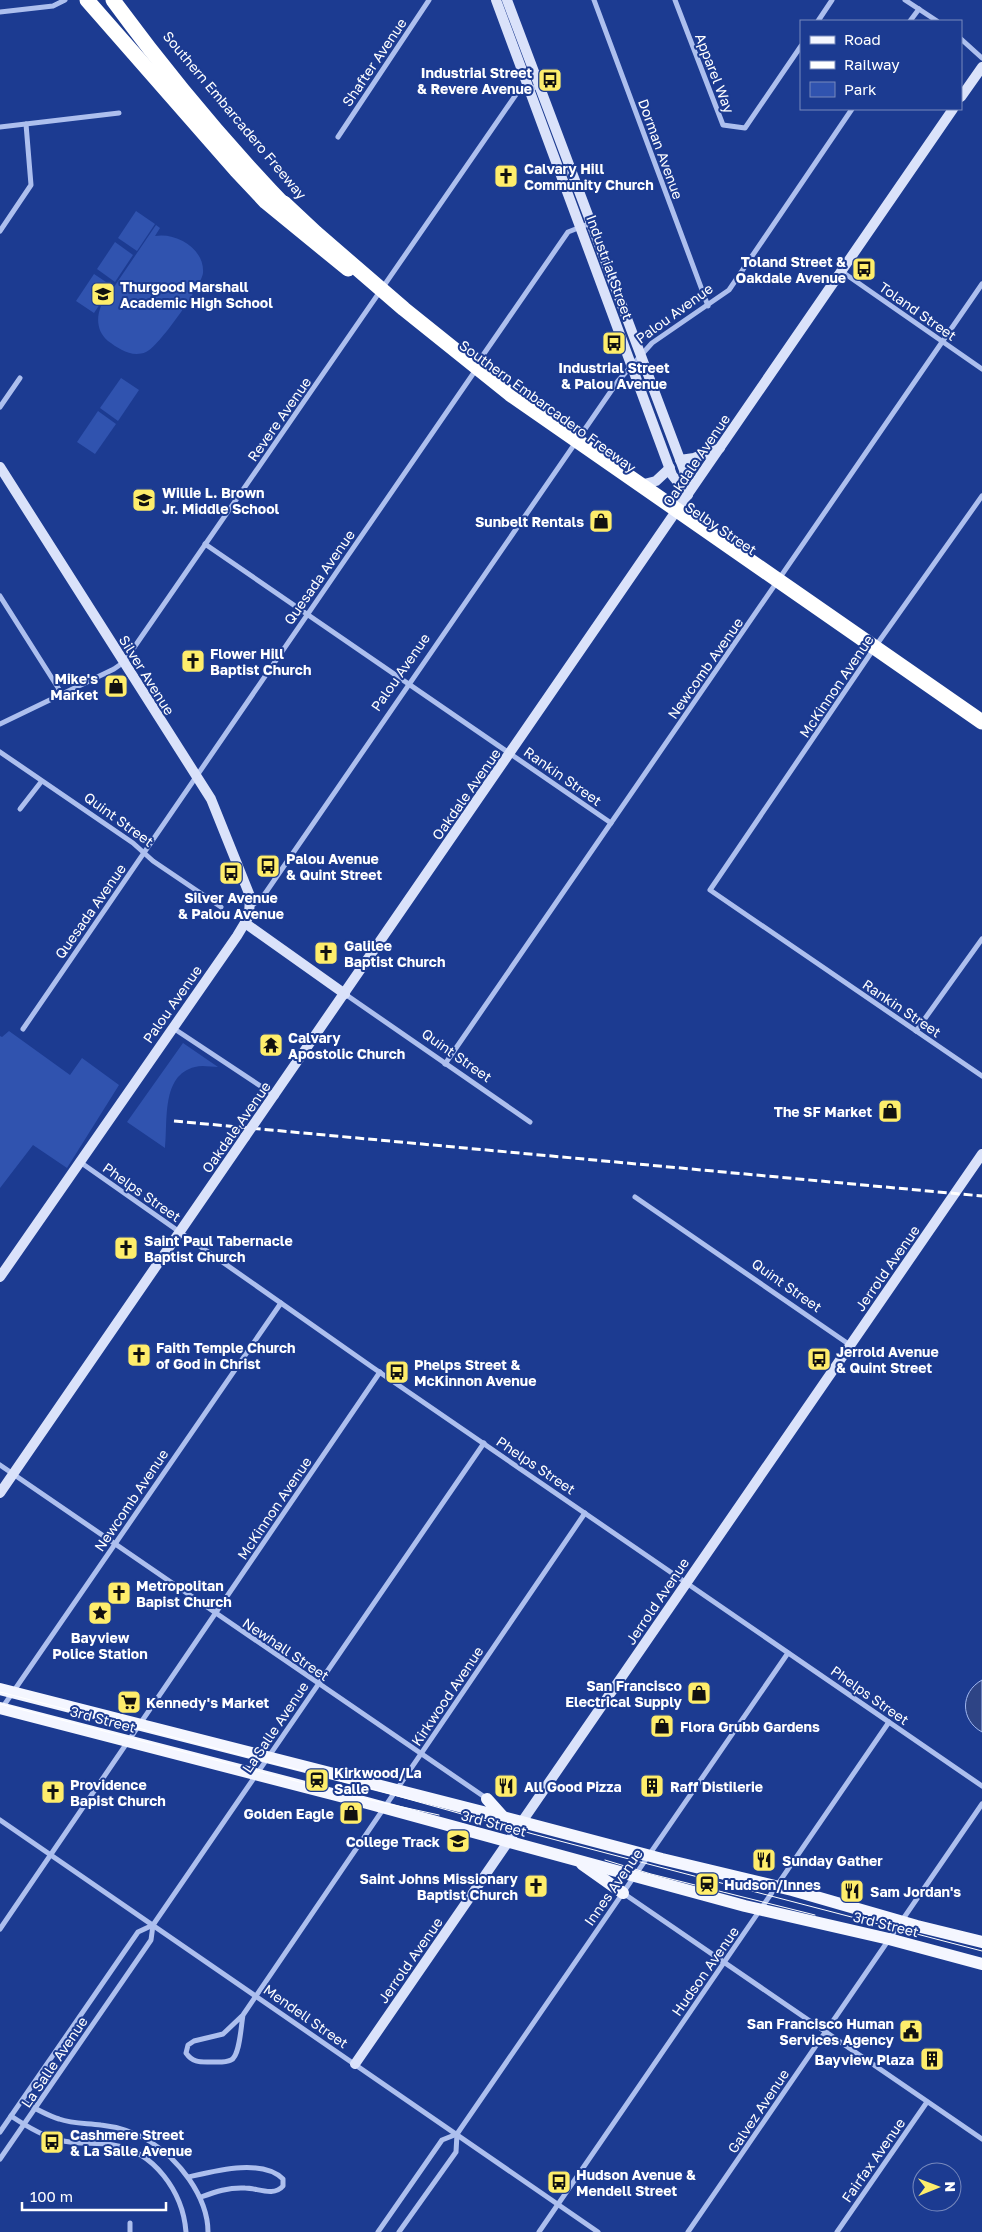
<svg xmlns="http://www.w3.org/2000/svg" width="982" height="2232" font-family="'Golos Text',sans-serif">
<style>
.green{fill:#3053af}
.water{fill:#2e4485;stroke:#a0b7f0}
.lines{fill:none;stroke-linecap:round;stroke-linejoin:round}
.street{stroke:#adbfee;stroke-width:5}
.secondary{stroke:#dae2fa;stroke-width:10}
.primary{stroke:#f4f6ff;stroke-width:12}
.highway{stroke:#fff;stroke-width:15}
.tram{stroke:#fff;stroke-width:1}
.rail{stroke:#fff;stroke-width:3;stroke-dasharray:9 4;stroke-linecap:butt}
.secondary-bridge{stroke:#dae2fa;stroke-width:10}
.highway-bridge{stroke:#fff;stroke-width:15}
.labels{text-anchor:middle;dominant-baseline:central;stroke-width:4;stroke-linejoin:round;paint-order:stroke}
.street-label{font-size:14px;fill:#fff;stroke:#1c3b91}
.poi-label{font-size:14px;font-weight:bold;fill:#fff;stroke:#1c3b91;text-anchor:start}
</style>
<rect width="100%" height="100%" fill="#1c3b91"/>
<g class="green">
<path d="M136,211L155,224L137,251L118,238Z"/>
<path d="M156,225L160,228L155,236C176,232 205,249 203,273C202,285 158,348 146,352C132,358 119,349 108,341C97,332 96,318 101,306Z"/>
<path d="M115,242L133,255L115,282L97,269Z"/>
<path d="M94,274L112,286L94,313L76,301Z"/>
<path d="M121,378L139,390L118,421L100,408Z"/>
<path d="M98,411L116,424L95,454L77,442Z"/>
<path d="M9,1031L70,1075L82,1058L119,1085L67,1168L33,1145L0,1188V1036L2,1037Z"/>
<path d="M183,1043L218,1067C211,1067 202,1065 195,1067C161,1075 168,1121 165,1148L127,1122Z"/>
</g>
<path class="water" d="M982,1680V1732C960,1720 960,1692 982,1680Z"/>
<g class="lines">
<g class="street">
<path d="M594,0L708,306"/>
<path d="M675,0L723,125L745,128L801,46"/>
<path d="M905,0L937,21"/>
<path d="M0,12L53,6L65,0"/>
<path d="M818,21L832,0"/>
<path d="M910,21L919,9"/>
<path d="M961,39L982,58"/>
<path d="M0,127L119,113"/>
<path d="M338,137L429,0"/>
<path d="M0,231L31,185L26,124"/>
<path d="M841,271L982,369"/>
<path d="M0,407L20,378"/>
<path d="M982,496L875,647L710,890L982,1076"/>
<path d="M205,544L611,823"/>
<path d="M0,596L62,694"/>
<path d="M0,724L114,669L124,662L517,93L539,86"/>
<path d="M0,752L133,843L153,861L221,907"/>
<path d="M20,809L41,782"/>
<path d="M251,906L262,898L618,381L652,343L729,290L852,109"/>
<path d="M345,994L530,1122"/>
<path d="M173,1028L274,1095"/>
<path d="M23,1029C174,809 324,590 475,371L481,358L568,232L591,223"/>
<path d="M916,1031L982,939"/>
<path d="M445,1064L982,284"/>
<path d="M80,1162L372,1367L982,1786"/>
<path d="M635,1197L850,1345"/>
<path d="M0,1465L486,1798"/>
<path d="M2,1708L281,1303"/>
<path d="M0,1820L598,2232"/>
<path d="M623,1893L982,2139"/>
<path d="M0,1929L380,1372"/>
<path d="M243,2015C241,2025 240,2056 231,2060C225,2063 217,2062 211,2062C200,2062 193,2063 186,2053L188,2045L194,2041L223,2034L243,2015L585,1513"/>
<path d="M22,2101C34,2108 46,2115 59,2119C73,2124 87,2123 101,2125C138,2129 168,2149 189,2179C200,2195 208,2212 208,2232"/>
<path d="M11,2116C26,2126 42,2136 59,2140C77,2145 95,2142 113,2145C154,2151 183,2192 186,2232"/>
<path d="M0,2132L138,1932L153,1925L484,1443"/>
<path d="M0,2159L151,1940L153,1925"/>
<path d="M188,2177C214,2171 262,2158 283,2179V2186C274,2197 257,2188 245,2188C229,2187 215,2192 201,2197"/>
<path d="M130,2223V2232"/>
<path d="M378,2232L442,2140L457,2134"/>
<path d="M399,2232L456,2152L457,2134L788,1653"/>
<path d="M539,2232L889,1722"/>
<path d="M688,2232L982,1804"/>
<path d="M837,2232L927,2102"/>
</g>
<g class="secondary">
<path d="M496,0L672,475L688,495"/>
<path d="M507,0L684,470L688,494"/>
<path d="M961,97L982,67"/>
<path d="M680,460L694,458L720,448"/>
<path d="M0,467L211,799L250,896L249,916L237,936L0,1277"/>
<path d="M640,485L656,481L670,468"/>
<path d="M245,923L345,994"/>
<path d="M274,1095L953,109"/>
<path d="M0,1493L245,1137"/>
<path d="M355,2064L982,1154"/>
</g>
<g class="primary">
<path d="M0,1689L522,1822L662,1859L792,1890L917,1926L982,1942"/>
<path d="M0,1708L367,1803L745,1906L889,1939L982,1964"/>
<path d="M487,1799L504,1818"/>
<path d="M582,1864L623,1893"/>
</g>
<g class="highway">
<path d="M87,0L236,170L266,202L348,269"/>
<path d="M113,0C168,75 227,146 292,213"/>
</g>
<g class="tram">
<path d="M0,1692L376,1790L533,1834L982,1951"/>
<path d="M0,1704L357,1797L439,1815"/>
<path d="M605,1860L651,1874L815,1915"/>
</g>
<path class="rail" d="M174,1121L982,1196"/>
<path class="secondary-bridge" d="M245,1137L274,1095"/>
<path class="highway-bridge" d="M284,203L316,233L404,309L510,394L982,722"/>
</g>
<defs>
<g id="bus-square" transform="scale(1.25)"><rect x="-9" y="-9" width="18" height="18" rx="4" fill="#feed6b" stroke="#1c3b91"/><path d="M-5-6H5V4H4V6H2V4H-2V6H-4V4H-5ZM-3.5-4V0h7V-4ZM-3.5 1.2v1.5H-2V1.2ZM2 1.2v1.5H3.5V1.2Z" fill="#111"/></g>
<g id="church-square" transform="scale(1.25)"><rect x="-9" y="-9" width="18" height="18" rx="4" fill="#feed6b" stroke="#1c3b91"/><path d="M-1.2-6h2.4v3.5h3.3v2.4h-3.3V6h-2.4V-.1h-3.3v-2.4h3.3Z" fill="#111"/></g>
<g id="school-square" transform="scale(1.25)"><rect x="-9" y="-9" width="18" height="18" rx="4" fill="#feed6b" stroke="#1c3b91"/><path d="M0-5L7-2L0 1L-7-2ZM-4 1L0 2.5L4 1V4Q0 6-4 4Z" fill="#111"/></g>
<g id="shop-square" transform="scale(1.25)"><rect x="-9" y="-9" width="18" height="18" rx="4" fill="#feed6b" stroke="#1c3b91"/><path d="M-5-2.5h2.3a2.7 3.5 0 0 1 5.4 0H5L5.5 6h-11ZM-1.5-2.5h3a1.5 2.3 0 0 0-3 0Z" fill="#111"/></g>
<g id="temple-square" transform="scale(1.25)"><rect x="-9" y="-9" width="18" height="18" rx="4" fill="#feed6b" stroke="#1c3b91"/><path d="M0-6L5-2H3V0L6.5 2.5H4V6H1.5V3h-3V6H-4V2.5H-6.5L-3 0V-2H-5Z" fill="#111"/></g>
<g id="sight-square" transform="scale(1.25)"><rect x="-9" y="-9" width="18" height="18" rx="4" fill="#feed6b" stroke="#1c3b91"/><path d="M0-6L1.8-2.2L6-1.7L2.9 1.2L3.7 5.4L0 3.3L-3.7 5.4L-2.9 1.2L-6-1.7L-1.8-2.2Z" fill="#111"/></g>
<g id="supermarket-square" transform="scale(1.25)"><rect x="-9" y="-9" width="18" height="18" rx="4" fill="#feed6b" stroke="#1c3b91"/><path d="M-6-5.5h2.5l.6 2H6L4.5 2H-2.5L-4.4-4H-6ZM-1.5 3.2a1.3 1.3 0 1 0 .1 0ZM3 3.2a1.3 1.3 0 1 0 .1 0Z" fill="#111"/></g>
<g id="station-square" transform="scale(1.25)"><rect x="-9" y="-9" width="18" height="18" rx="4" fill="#feed6b" stroke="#1c3b91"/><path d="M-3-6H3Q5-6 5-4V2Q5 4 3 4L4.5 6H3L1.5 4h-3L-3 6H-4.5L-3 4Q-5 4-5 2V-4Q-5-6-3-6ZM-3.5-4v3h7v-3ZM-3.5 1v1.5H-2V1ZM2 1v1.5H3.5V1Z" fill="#111"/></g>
<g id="restaurant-square" transform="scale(1.25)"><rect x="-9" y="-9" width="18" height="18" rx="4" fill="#feed6b" stroke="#1c3b91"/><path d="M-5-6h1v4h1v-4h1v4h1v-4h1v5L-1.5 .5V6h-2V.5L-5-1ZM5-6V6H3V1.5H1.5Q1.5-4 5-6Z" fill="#111"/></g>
<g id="building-square" transform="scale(1.25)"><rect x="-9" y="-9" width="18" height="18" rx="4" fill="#feed6b" stroke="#1c3b91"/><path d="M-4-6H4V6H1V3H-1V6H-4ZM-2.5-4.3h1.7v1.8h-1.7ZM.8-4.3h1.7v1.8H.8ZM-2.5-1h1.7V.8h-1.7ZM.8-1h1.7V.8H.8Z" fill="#111"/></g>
<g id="civic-square" transform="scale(1.25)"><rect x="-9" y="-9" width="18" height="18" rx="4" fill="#feed6b" stroke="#1c3b91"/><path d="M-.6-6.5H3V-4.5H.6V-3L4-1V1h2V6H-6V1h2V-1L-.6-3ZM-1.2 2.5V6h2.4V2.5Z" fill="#111"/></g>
</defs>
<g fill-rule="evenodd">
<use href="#bus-square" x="550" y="80"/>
<use href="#church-square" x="506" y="176"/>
<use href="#bus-square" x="864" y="269"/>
<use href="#school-square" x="103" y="294"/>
<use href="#bus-square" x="614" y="343"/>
<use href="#school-square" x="144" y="500"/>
<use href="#shop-square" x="601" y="521"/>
<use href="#church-square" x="193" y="661"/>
<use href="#shop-square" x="116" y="686"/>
<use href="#bus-square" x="268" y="866"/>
<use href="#bus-square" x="231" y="873"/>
<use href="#church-square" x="326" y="953"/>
<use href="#temple-square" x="271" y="1045"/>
<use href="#shop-square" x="890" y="1111"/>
<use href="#church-square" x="126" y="1248"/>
<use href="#church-square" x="139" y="1355"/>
<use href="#bus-square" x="819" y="1359"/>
<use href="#bus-square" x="397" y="1372"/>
<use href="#church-square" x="119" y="1593"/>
<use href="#sight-square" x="100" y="1613"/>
<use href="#shop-square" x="699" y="1693"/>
<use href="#supermarket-square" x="129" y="1702"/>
<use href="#shop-square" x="662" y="1726"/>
<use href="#station-square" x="317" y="1780"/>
<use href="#restaurant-square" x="506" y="1786"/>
<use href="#building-square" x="652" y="1786"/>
<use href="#church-square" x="53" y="1792"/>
<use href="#shop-square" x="351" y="1813"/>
<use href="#school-square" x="458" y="1841"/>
<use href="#restaurant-square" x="764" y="1860"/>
<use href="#station-square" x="707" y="1884"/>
<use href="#church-square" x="536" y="1886"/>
<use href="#restaurant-square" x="852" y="1891"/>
<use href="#civic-square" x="911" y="2031"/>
<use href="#building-square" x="932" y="2059"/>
<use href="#bus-square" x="52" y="2142"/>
<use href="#bus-square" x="559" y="2182"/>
</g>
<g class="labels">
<g class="street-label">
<text transform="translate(374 62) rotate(-56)">Shafter Avenue</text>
<text transform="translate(715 73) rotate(69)">Apparel Way</text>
<text transform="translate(235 115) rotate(50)">Southern Embarcadero Freeway</text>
<text transform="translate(661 149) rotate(70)">Dorman Avenue</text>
<text transform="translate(610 267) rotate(70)">Industrial Street</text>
<text transform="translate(918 311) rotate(35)">Toland Street</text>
<text transform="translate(674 313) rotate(-36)">Palou Avenue</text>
<text transform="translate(548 406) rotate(36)">Southern Embarcadero Freeway</text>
<text transform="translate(279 419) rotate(-55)">Revere Avenue</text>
<text transform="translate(696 460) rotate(-56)">Oakdale Avenue</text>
<text transform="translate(721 528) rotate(34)">Selby Street</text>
<text transform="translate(319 577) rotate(-55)">Quesada Avenue</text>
<text transform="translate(705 668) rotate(-55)">Newcomb Avenue</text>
<text transform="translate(400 672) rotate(-55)">Palou Avenue</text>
<text transform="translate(147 675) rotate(58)">Silver Avenue</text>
<text transform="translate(836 686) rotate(-56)">McKinnon Avenue</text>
<text transform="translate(563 776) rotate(35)">Rankin Street</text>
<text transform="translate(466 794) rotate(-55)">Oakdale Avenue</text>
<text transform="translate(119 819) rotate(36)">Quint Street</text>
<text transform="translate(90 911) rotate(-55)">Quesada Avenue</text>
<text transform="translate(172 1004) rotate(-55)">Palou Avenue</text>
<text transform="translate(902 1008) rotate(34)">Rankin Street</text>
<text transform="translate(457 1055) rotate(35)">Quint Street</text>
<text transform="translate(236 1127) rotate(-55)">Oakdale Avenue</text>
<text transform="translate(142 1192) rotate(35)">Phelps Street</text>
<text transform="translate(887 1268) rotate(-55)">Jerrold Avenue</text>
<text transform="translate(787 1285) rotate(35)">Quint Street</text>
<text transform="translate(536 1465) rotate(34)">Phelps Street</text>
<text transform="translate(131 1500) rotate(-56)">Newcomb Avenue</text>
<text transform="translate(274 1508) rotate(-56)">McKinnon Avenue</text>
<text transform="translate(657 1601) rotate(-56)">Jerrold Avenue</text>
<text transform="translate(286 1649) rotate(34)">Newhall Street</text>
<text transform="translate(870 1695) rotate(35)">Phelps Street</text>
<text transform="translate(447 1696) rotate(-56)">Kirkwood Avenue</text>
<text transform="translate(103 1719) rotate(15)">3rd Street</text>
<text transform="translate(275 1727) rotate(-56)">La Salle Avenue</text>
<text transform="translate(494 1823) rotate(15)">3rd Street</text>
<text transform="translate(613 1887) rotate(-55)">Innes Avenue</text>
<text transform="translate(886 1924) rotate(14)">3rd Street</text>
<text transform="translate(410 1960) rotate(-55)">Jerrold Avenue</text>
<text transform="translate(705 1971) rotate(-55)">Hudson Avenue</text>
<text transform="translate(306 2016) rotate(35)">Mendell Street</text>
<text transform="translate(54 2062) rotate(-56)">La Salle Avenue</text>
<text transform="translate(758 2111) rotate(-56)">Galvez Avenue</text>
<text transform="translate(873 2160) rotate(-55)">Fairfax Avenue</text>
</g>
<g class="poi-label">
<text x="532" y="72" text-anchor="end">Industrial Street<tspan x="532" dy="16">&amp; Revere Avenue</tspan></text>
<text x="524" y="168">Calvary Hill<tspan x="524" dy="16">Community Church</tspan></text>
<text x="846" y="261" text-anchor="end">Toland Street &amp;<tspan x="846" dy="16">Oakdale Avenue</tspan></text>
<text x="120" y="286">Thurgood Marshall<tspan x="120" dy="16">Academic High School</tspan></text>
<text x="614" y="367" text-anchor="middle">Industrial Street<tspan x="614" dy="16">&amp; Palou Avenue</tspan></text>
<text x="162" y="492">Willie L. Brown<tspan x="162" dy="16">Jr. Middle School</tspan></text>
<text x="584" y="521" text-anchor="end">Sunbelt Rentals</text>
<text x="210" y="653">Flower Hill<tspan x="210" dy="16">Baptist Church</tspan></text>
<text x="98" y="678" text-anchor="end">Mike's<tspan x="98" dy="16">Market</tspan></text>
<text x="286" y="858">Palou Avenue<tspan x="286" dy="16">&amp; Quint Street</tspan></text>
<text x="231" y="897" text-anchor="middle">Silver Avenue<tspan x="231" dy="16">&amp; Palou Avenue</tspan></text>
<text x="344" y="945">Galilee<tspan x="344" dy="16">Baptist Church</tspan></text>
<text x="288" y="1037">Calvary<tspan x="288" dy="16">Apostolic Church</tspan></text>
<text x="872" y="1111" text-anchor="end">The SF Market</text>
<text x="144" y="1240">Saint Paul Tabernacle<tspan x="144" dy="16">Baptist Church</tspan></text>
<text x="156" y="1347">Faith Temple Church<tspan x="156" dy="16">of God in Christ</tspan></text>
<text x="836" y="1351">Jerrold Avenue<tspan x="836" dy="16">&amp; Quint Street</tspan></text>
<text x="414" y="1364">Phelps Street &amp;<tspan x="414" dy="16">McKinnon Avenue</tspan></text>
<text x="136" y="1585">Metropolitan<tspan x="136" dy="16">Bapist Church</tspan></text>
<text x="100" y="1637" text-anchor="middle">Bayview<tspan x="100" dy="16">Police Station</tspan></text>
<text x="682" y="1685" text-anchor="end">San Francisco<tspan x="682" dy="16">Electrical Supply</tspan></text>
<text x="146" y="1702">Kennedy's Market</text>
<text x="680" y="1726">Flora Grubb Gardens</text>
<text x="334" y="1772">Kirkwood/La<tspan x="334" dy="16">Salle</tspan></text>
<text x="70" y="1784">Providence<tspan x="70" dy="16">Bapist Church</tspan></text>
<text x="524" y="1786">All Good Pizza</text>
<text x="670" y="1786">Raff Distilerie</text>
<text x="334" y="1813" text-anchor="end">Golden Eagle</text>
<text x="440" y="1841" text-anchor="end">College Track</text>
<text x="782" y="1860">Sunday Gather</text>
<text x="518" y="1878" text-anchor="end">Saint Johns Missionary<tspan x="518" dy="16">Baptist Church</tspan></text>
<text x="724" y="1884">Hudson/Innes</text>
<text x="870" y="1891">Sam Jordan's</text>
<text x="894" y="2023" text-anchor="end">San Francisco Human<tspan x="894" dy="16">Services Agency</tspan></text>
<text x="914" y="2059" text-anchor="end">Bayview Plaza</text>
<text x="70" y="2134">Cashmere Street<tspan x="70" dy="16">&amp; La Salle Avenue</tspan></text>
<text x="576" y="2174">Hudson Avenue &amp;<tspan x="576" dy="16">Mendell Street</tspan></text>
</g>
</g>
<rect x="800" y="20" width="162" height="90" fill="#1c3b91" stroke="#7789bd"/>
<rect x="810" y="36" width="25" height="8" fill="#f4f6ff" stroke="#7789bd"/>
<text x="844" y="45" font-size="15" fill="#ffffff">Road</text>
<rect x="810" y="61" width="25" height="8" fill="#ffffff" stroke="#7789bd"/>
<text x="844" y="70" font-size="15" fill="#ffffff">Railway</text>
<rect x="810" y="82" width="25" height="15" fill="#3053af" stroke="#7789bd"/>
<text x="844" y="95" font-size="15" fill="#ffffff">Park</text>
<g transform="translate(937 2187) rotate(89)"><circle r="24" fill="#1c3b91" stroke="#7789bd"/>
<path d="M0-4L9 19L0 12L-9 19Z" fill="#feed6b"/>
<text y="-8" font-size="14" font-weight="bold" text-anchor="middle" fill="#ffffff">N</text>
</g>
<path d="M22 2202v8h144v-8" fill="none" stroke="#ffffff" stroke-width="2.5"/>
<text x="30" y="2202" font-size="15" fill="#ffffff" stroke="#1c3b91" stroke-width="4" paint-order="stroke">100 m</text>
</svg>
